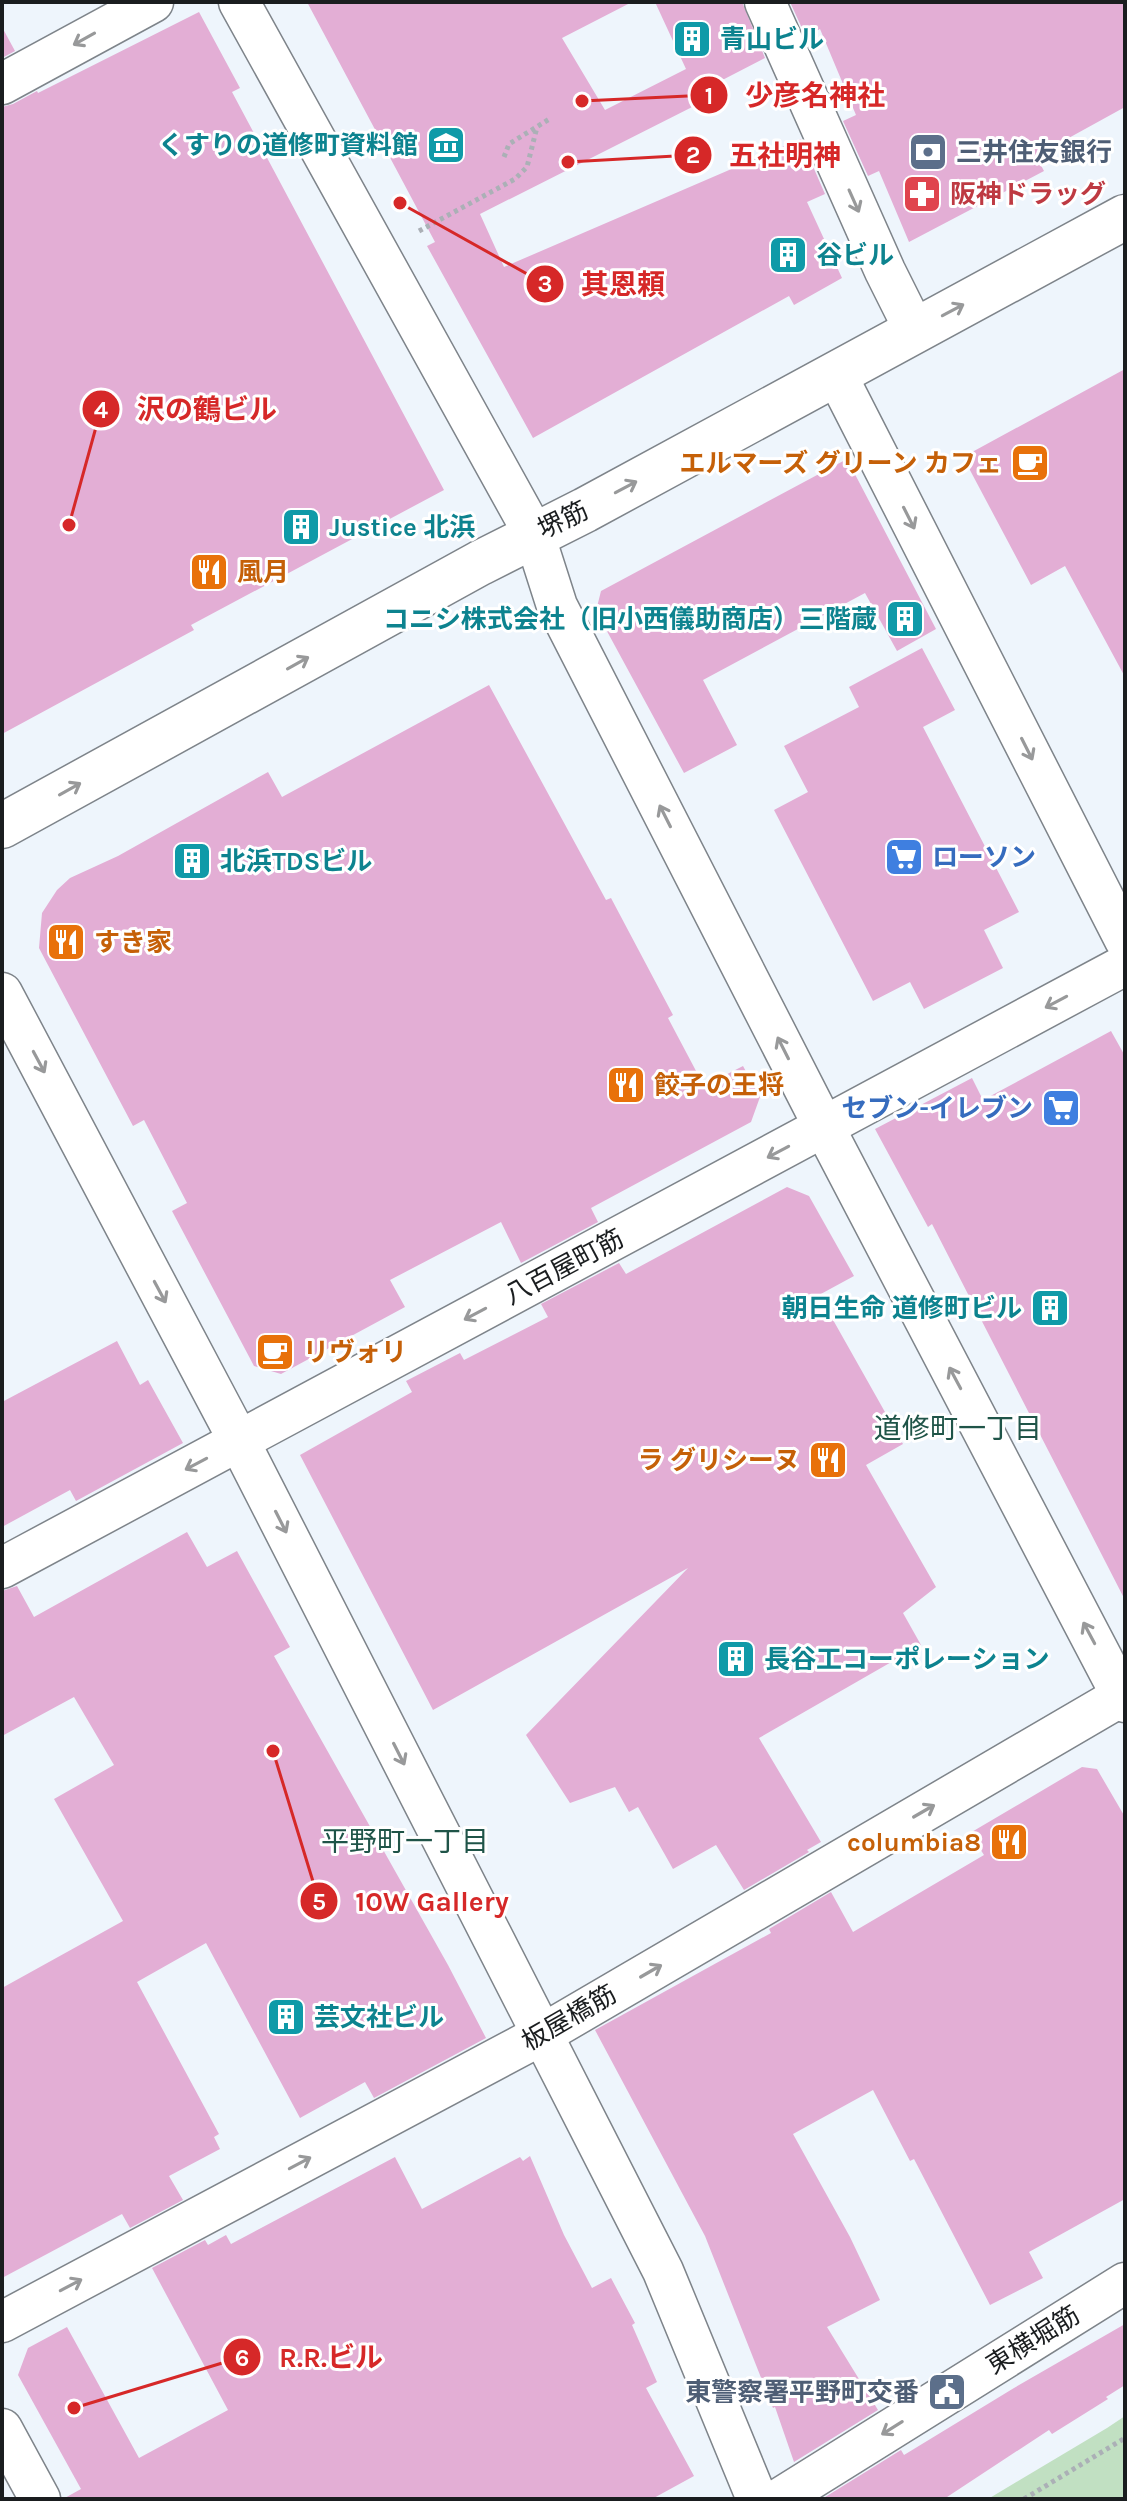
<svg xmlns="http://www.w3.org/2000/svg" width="1127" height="2501" font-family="Karla,'Noto Sans JP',sans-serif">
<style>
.green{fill:#c1e0c2}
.building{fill:#e3aed5}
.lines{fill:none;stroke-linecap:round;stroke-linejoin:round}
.minor-casing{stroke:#7e848a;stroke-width:43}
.secondary-casing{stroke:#7e848a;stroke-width:47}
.path{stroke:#abb0b6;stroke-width:5;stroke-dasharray:4 4;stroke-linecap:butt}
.minor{stroke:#fff;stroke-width:40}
.secondary{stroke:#fff;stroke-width:44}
.oneway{stroke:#98999a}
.labels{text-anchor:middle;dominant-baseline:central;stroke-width:6;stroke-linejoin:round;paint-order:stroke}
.culture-label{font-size:26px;font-weight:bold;fill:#0d838f;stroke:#fff;text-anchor:start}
.service-label{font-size:26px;font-weight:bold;fill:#4e5e75;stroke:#fff;text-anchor:start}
.health-label{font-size:26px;font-weight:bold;fill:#be3a42;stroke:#fff;text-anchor:start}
.food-label{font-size:26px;font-weight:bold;fill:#c56008;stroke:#fff;text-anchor:start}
.street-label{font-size:26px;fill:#1a1d1f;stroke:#fff}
.shop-label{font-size:26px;font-weight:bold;fill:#366cbe;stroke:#fff;text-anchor:start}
.neighbourhood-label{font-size:28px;fill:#1f5448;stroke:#fff}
.leader{fill:none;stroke:#d62828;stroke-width:3}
.callout-dot{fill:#d62828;stroke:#fff;stroke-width:3}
.mark-label{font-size:24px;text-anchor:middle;font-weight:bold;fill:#fff}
.callout-label{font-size:28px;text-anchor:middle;font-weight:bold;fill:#d62828;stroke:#fff;stroke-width:6;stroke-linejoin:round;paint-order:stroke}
</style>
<rect width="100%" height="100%" fill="#eef5fc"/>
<path class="green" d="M1125,2416V2499H988L1107,2428Z"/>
<g class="building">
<path d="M307,2H632L562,38L605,110L686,69L655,2H742L765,58L705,89L710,98L480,214L504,267L801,139L825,194L807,202L842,278L794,305L789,296L533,438L427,246L435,242Z"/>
<path d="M790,2H1125V107L1036,156L1044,171L909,242L879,171L868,176L843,121L856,115L820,29L806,37Z"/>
<path d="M199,12L240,88L232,92L444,490L191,625L194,630L2,734V107L13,104L37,91L38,93Z"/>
<path d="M2,27L15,51L2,58Z"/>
<path d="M1125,369V677L1065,566L1031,585L963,457Z"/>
<path d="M847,459L936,629L897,651L865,593L703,680L737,745L684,773L596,611L601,591Z"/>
<path d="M922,648L955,710L923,727L1019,912L984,930L1003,968L924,1009L910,982L873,1001L774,810L808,792L784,746L859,707L849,687Z"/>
<path d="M489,685L606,900L611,898L673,1015L668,1018L704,1086L743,1066L760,1097L751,1122L591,1208L598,1222L521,1263L501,1222L390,1280L405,1307L281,1374L254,1366L172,1211L187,1203L144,1120L133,1126L39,948L42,913L57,890L70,878L118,856L268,772L282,797Z"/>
<path d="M1111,1031L1125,1056V1600L932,1224L928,1227L875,1129L972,1078L983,1100Z"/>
<path d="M787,1187L809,1196L854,1276L819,1295L903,1444L866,1465L936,1587L903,1613L921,1645L759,1738L821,1842L807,1850L809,1852L744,1890L716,1845L673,1869L638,1807L629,1812L615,1787L570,1803L526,1735L688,1568L433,1710L300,1455L412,1392L406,1381L460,1353L464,1360L548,1317L541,1304L619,1263L626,1274Z"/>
<path d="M117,1341L140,1385L148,1380L183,1443L76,1501L70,1490L2,1527V1402Z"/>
<path d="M187,1532L207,1567L237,1551L290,1647L274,1656L448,1965L486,2038L374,2098L365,2082L300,2118L206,1943L137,1982L219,2134L214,2137L220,2149L169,2176L183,2200L130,2228L122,2214L2,2278V1988L123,1921L54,1799L114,1765L74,1697L2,1736V1591L17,1586L34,1617Z"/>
<path d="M1082,1767L1097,1769L1125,1817V2199L1029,2252L1043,2278L990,2305L914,2159L910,2161L873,2090L793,2134L850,2237L880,2300L827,2327L878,2410L794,2462L775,2407L773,2408L705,2236L595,2030L771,1933L769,1929L831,1892L853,1932L984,1855L970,1833Z"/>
<path d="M530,2156L564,2235L592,2288L611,2278L635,2323L632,2325L657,2382L646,2388L694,2476L652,2499H63L81,2489L18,2375L28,2348L67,2327L139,2458L228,2410L152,2268L205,2240L208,2245L226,2235L231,2244L395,2157L422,2209L520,2157L523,2161Z"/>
<path d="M1125,2324V2385L1106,2397L1108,2399L1052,2434L1049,2430L944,2499H822L901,2450L904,2455L1014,2388Z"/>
</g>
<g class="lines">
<g class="minor-casing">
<g id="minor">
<path d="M239,2L534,534L557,606L824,1127L1125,1702"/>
<path d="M765,2L885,271L915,331"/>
<path d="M2,84L153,2"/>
<path d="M836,374L1125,940"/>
<path d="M2,993L239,1441L663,2271L757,2499"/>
<path d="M2,1568L1125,965"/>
<path d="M2,2322L543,2034L1125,1694"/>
<path d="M2,2429L40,2499"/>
<path d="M779,2499L1125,2283"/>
</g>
</g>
<g class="secondary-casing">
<path id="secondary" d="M2,826L480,563L585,510L1125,217"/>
</g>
<g class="path">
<path d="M504,157L509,144L551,118"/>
<path d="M419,231L515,179L527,167L537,127"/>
<path d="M1024,2499L1125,2438"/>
</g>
<use href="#minor" class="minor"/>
<use href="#secondary" class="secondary"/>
</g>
<defs><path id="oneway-shaft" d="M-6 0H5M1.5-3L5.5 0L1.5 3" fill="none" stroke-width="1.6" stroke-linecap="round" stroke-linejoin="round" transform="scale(2)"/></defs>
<g class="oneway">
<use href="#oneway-shaft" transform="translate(84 39) rotate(151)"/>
<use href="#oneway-shaft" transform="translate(854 201) rotate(66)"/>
<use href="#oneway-shaft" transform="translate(953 310) rotate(-28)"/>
<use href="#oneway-shaft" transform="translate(626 487) rotate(-28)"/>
<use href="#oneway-shaft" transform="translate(909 518) rotate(63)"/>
<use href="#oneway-shaft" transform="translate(298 663) rotate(-29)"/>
<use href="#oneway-shaft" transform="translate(1027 749) rotate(63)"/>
<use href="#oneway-shaft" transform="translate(70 789) rotate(-29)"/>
<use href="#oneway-shaft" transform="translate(665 816) rotate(-117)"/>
<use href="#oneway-shaft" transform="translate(1056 1002) rotate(152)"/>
<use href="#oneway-shaft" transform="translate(783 1048) rotate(-117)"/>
<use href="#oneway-shaft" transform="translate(39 1062) rotate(62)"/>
<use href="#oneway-shaft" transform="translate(778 1152) rotate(152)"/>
<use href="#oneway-shaft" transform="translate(160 1292) rotate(62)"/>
<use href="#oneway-shaft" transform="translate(475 1314) rotate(152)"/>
<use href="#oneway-shaft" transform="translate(955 1378) rotate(-118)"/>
<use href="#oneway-shaft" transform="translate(196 1464) rotate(152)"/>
<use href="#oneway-shaft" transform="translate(281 1522) rotate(63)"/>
<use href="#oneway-shaft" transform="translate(1089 1633) rotate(-118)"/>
<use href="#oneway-shaft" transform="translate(399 1754) rotate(63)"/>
<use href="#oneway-shaft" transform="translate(924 1811) rotate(-30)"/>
<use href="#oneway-shaft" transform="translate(651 1971) rotate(-30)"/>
<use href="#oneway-shaft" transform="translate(300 2163) rotate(-28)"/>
<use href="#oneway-shaft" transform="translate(71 2285) rotate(-28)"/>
<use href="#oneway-shaft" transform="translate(892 2428) rotate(148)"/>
</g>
<defs>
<g id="building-square" transform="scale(2)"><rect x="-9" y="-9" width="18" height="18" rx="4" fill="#0f9aa8" stroke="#fff"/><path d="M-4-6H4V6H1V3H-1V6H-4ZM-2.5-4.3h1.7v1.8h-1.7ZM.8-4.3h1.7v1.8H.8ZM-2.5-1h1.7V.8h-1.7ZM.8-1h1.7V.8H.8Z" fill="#fff"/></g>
<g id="museum-square" transform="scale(2)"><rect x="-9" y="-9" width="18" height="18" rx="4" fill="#0f9aa8" stroke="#fff"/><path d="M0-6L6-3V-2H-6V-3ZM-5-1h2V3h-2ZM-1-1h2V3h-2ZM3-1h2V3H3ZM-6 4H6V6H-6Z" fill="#fff"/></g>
<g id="bank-square" transform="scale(2)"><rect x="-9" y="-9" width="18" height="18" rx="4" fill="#5c6f8a" stroke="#fff"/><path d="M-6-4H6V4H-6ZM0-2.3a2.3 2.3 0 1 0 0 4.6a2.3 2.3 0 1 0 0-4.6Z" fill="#fff"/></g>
<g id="pharmacy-square" transform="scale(2)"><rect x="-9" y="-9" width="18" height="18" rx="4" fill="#e0444e" stroke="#fff"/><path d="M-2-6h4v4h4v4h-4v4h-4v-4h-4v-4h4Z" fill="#fff"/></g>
<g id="cafe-square" transform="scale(2)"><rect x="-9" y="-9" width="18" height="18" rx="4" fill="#e8710a" stroke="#fff"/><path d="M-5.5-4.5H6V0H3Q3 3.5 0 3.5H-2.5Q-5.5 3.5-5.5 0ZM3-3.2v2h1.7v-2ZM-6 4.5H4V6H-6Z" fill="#fff"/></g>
<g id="restaurant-square" transform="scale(2)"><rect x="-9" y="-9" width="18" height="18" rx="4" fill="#e8710a" stroke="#fff"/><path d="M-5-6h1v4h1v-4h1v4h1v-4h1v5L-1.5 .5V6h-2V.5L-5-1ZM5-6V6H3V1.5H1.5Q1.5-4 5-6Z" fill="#fff"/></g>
<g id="supermarket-square" transform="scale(2)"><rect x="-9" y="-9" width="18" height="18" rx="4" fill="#3f7fe0" stroke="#fff"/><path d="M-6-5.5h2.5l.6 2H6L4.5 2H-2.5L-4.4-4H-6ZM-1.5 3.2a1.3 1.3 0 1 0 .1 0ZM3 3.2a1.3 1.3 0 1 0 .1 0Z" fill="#fff"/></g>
<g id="civic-square" transform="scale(2)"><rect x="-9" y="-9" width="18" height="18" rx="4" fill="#5c6f8a" stroke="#fff"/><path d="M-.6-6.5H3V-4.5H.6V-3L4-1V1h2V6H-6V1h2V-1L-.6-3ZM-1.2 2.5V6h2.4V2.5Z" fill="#fff"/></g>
</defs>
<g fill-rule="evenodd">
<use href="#building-square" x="692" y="39"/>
<use href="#museum-square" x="446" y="145"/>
<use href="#bank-square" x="928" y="152"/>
<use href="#pharmacy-square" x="922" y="194"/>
<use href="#building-square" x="788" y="255"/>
<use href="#cafe-square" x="1030" y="463"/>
<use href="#building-square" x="301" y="527"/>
<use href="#restaurant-square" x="209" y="572"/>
<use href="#building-square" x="905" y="619"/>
<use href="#supermarket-square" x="904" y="857"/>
<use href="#building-square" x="192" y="861"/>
<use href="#restaurant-square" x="66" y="942"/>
<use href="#restaurant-square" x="626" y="1085"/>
<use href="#supermarket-square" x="1061" y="1108"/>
<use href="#building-square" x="1050" y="1308"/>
<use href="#cafe-square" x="275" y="1352"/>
<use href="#restaurant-square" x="828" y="1460"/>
<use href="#building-square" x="736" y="1659"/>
<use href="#restaurant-square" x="1009" y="1842"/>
<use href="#building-square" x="286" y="2017"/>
<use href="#civic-square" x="947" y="2392"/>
</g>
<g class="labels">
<g class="culture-label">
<text x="720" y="39">青山ビル</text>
<text x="418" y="145" text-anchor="end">くすりの道修町資料館</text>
<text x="816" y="255">谷ビル</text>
<text x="329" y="527">Justice 北浜</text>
<text x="877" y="619" text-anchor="end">コニシ株式会社（旧小西儀助商店）三階蔵</text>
<text x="220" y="861">北浜TDSビル</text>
<text x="1022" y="1308" text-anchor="end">朝日生命 道修町ビル</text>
<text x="764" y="1659">長谷工コーポレーション</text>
<text x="314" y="2017">芸文社ビル</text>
</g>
<g class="service-label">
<text x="956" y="152">三井住友銀行</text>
<text x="919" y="2392" text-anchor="end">東警察署平野町交番</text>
</g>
<g class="health-label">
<text x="950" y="194">阪神ドラッグ</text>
</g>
<g class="food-label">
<text x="1002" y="463" text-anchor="end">エルマーズ グリーン カフェ</text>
<text x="237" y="572">風月</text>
<text x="94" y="942">すき家</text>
<text x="654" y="1085">餃子の王将</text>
<text x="303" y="1352">リヴォリ</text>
<text x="800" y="1460" text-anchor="end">ラ グリシーヌ</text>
<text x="981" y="1842" text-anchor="end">columbia8</text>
</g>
<g class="street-label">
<text transform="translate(563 520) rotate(-26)">堺筋</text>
<text transform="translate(564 1267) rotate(-28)">八百屋町筋</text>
<text transform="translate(569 2018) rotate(-30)">板屋橋筋</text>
<text transform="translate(1033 2340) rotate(-32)">東横堀筋</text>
</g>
<g class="shop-label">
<text x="932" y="857">ローソン</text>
<text x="1033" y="1108" text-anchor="end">セブン-イレブン</text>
</g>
<g class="neighbourhood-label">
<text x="958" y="1428">道修町一丁目</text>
<text x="405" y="1841">平野町一丁目</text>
</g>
</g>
<path class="leader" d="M582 101L709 95M568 162L693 155M400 203L545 284M69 525L101 409M273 1751L319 1901M74 2408L242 2357"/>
<g class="callout-dot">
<circle cx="582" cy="101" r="8"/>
<circle cx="568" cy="162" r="8"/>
<circle cx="400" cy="203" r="8"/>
<circle cx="69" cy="525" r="8"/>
<circle cx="273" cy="1751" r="8"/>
<circle cx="74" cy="2408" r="8"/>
<circle cx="709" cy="95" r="20"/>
<circle cx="693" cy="155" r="20"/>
<circle cx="545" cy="284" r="20"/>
<circle cx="101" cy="409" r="20"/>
<circle cx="319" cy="1901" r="20"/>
<circle cx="242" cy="2357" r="20"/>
</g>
<g class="mark-label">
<text x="709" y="104">1</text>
<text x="693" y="163">2</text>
<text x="545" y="292">3</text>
<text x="101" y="418">4</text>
<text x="319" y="1910">5</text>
<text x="242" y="2366">6</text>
</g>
<g class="callout-label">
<text x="815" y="105">少彦名神社</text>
<text x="785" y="165">五社明神</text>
<text x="623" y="294">其恩頼</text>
<text x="207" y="419">沢の鶴ビル</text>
<text x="432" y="1911">10W Gallery</text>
<text x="331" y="2367">R.R.ビル</text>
</g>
<rect width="1127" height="2501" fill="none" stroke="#1a1d1f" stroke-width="8"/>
</svg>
